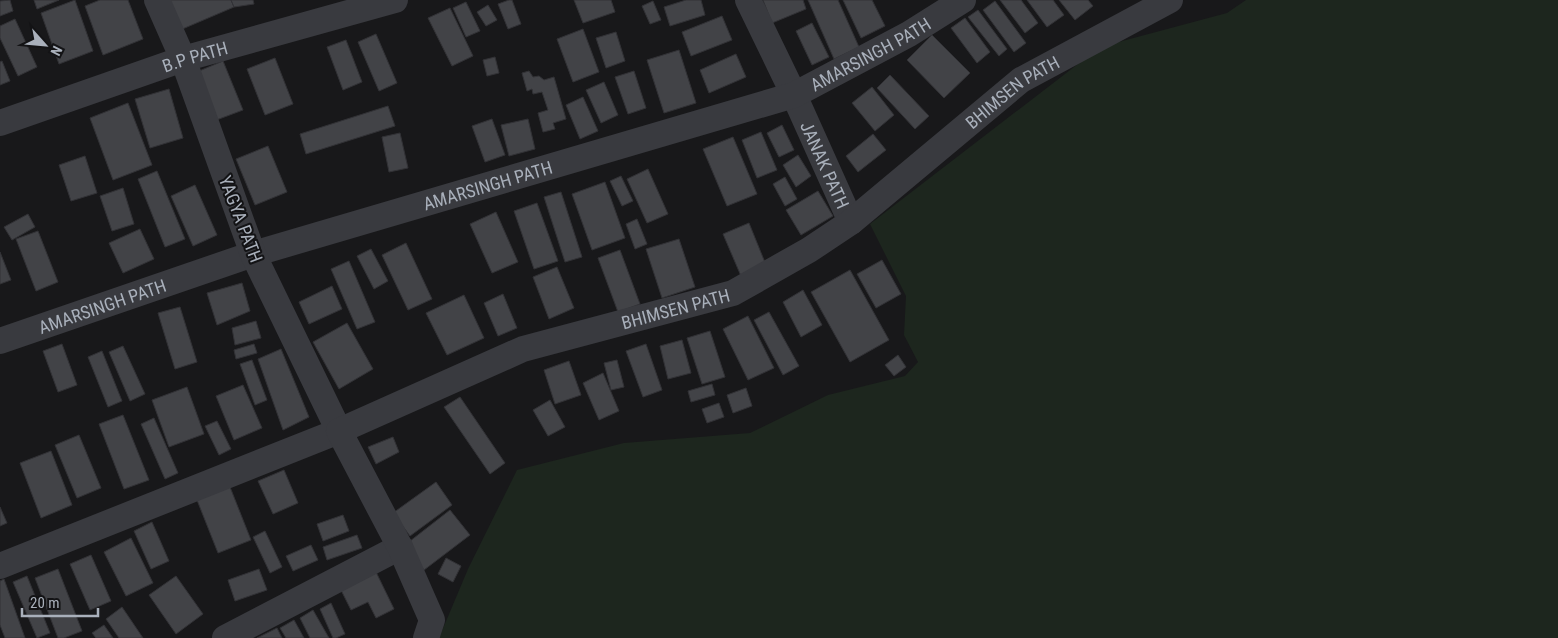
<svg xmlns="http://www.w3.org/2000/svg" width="1558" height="638" font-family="'Roboto Condensed',sans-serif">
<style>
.green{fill:#1d261e}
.building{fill:#424347;stroke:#323236}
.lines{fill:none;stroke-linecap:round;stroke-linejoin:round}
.street{stroke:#393a3f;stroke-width:26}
.labels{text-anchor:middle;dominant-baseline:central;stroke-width:4;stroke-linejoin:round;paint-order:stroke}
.street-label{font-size:18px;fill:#a9b0bb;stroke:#131315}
</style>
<rect width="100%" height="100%" fill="#18181a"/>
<path class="green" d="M1246,0H1558V638H439L468,569L517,470L624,443L750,433L828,395L905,376L918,362L904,335L906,296L870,224L1100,47L1227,13Z"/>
<g class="building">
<path d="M10,0L13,11L0,16V1Z"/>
<path d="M34,0H59L37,9Z"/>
<path d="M75,0L93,51L59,64L41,13Z"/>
<path d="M100,0H128L143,39L103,55L85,6Z"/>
<path d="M167,0H231L234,7L180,30Z"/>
<path d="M231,0H253L254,4L234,7Z"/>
<path d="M509,0H512L521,24L508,29L498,4Z"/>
<path d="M574,0H611L615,12L583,23Z"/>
<path d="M686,0H701L705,15L670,26L664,7Z"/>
<path d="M763,0H803L806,9L772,23Z"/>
<path d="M808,0H838L859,47L834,59Z"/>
<path d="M843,0H872L885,26L861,38Z"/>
<path d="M1000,0H1021L1038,23L1025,33Z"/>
<path d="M1027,0H1053L1064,15L1047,27Z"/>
<path d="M1059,0H1088L1093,6L1075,20Z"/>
<path d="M653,1L661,20L650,24L642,6Z"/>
<path d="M995,1L1026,43L1014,52L983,10Z"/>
<path d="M466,2L480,31L466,37L453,8Z"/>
<path d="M488,5L497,20L486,26L477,12Z"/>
<path d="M450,8L473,56L452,66L428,18Z"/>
<path d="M978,10L1007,49L999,56L968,17Z"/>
<path d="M722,16L732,40L691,56L682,32Z"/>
<path d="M965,18L990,52L977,63L951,28Z"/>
<path d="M15,19L37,67L18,76L0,38V26Z"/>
<path d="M812,23L829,57L812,65L796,31Z"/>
<path d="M583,29L599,72L573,82L557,39Z"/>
<path d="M616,32L625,61L606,68L596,38Z"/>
<path d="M376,34L397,83L379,91L358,42Z"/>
<path d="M932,35L970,73L944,98L907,60Z"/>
<path d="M346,40L362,82L343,90L327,47Z"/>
<path d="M679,50L696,103L664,113L647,60Z"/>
<path d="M736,54L746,77L709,93L700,70Z"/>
<path d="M495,57L499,73L487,76L483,60Z"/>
<path d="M275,58L293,104L265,115L247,69Z"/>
<path d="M2,61L10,81L0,85V62Z"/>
<path d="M223,61L243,110L211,122L192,74Z"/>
<path d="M529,71L533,77L539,76L544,80L554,77L566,119L553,123L555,129L543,132L538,113L548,110L542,92L533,94L532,89L527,91L522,73Z"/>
<path d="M634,71L646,108L628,114L615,77Z"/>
<path d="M890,75L929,116L915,129L877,88Z"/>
<path d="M604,82L618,115L601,123L586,90Z"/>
<path d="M872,87L894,115L875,131L852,103Z"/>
<path d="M169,89L183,138L150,148L135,99Z"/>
<path d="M583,97L598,131L580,139L566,105Z"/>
<path d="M128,103L152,165L113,180L90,118Z"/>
<path d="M388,106L395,126L306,154L300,134Z"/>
<path d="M492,119L505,155L485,162L472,126Z"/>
<path d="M528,119L535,149L509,156L501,125Z"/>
<path d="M782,125L794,150L779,157L767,133Z"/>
<path d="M761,132L777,170L757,178L742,140Z"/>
<path d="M400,133L408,168L389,172L382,137Z"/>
<path d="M873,134L886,150L858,172L846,156Z"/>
<path d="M733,137L757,194L727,206L703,149Z"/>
<path d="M268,146L287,192L255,205L236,159Z"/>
<path d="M798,155L811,176L796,187L783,165Z"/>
<path d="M85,156L97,193L71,201L59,165Z"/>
<path d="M648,169L668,214L647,223L627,179Z"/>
<path d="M157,171L185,239L165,247L138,179Z"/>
<path d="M621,176L633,201L622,206L610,181Z"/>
<path d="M785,177L797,199L785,206L773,184Z"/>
<path d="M605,182L625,238L592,250L572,194Z"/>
<path d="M195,185L217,235L193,246L171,196Z"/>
<path d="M123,188L134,224L112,231L100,196Z"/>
<path d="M818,191L833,216L801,235L786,210Z"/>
<path d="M561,192L582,257L565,262L544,197Z"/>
<path d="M537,203L558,261L534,269L514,211Z"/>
<path d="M496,212L518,262L492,273L470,224Z"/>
<path d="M28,214L35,227L12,240L4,227Z"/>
<path d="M637,219L647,244L635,249L626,224Z"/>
<path d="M749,223L766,265L741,276L723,234Z"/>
<path d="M140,229L154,259L123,273L109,243Z"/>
<path d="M38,231L58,282L36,291L16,239Z"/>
<path d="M679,239L695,287L662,298L646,249Z"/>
<path d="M406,243L432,299L408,310L382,255Z"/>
<path d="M371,249L388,281L374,289L357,256Z"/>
<path d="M620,250L640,304L618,312L598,258Z"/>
<path d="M0,252L11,280L0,284Z"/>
<path d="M882,260L901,294L876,308L857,274Z"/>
<path d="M349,261L375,322L357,329L331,269Z"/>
<path d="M557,267L574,308L549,319L533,277Z"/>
<path d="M850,270L889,340L850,362L811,292Z"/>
<path d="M242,283L250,311L217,325L207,293Z"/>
<path d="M332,286L342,309L309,324L299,302Z"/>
<path d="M803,290L822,325L801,337L783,302Z"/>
<path d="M503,294L517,328L498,336L484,303Z"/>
<path d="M464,295L484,338L447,355L426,313Z"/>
<path d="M180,307L197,362L175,369L158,313Z"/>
<path d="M769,312L799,366L783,375L754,320Z"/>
<path d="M748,316L774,368L748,380L723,329Z"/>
<path d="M256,321L261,338L235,345L232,328Z"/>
<path d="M347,323L373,369L339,389L313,342Z"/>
<path d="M710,331L725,377L702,384L687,338Z"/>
<path d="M682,340L691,373L668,379L660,346Z"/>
<path d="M62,344L77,385L58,392L43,351Z"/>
<path d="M254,344L257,353L236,359L234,350Z"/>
<path d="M646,344L662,390L643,397L626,351Z"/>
<path d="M123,346L145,394L130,401L109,352Z"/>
<path d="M281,349L309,417L283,430L258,359Z"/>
<path d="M102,351L122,401L108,407L88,357Z"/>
<path d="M898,355L906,367L894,376L885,365Z"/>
<path d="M252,360L267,400L255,405L240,364Z"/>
<path d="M617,360L624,387L611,390L604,363Z"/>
<path d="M569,361L581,395L555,404L544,370Z"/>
<path d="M603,373L619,411L599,420L583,383Z"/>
<path d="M712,384L715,395L691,402L688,391Z"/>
<path d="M243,385L262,428L234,440L216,396Z"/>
<path d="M187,387L204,434L169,447L152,400Z"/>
<path d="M746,388L752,406L733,413L727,395Z"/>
<path d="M460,397L505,463L490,474L444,407Z"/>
<path d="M550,400L565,427L548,436L533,410Z"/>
<path d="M719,403L724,417L707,423L702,409Z"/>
<path d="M123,415L149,480L124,489L99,424Z"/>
<path d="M154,418L178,473L165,479L141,424Z"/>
<path d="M217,421L231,449L219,455L205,426Z"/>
<path d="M79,435L101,488L77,498L55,445Z"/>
<path d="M393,437L399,452L376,464L368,447Z"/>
<path d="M51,451L72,505L41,518L20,463Z"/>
<path d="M284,470L298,503L273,514L258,481Z"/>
<path d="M436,482L452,505L410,536L393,513Z"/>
<path d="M230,487L251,540L218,553L197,500Z"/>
<path d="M0,507L7,523L0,526Z"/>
<path d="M450,510L470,535L424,570L405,545Z"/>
<path d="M343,515L349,531L323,541L317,524Z"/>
<path d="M152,522L169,561L151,569L134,531Z"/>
<path d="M265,531L282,567L270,573L253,537Z"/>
<path d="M357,535L362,548L327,560L323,547Z"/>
<path d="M131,538L153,583L126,596L104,552Z"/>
<path d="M311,545L318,560L293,571L286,556Z"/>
<path d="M91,555L111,601L90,610L70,564Z"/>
<path d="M446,558L461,566L453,582L438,574Z"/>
<path d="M58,569L82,631L64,638H58L35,578Z"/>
<path d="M259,569L267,590L235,601L228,580Z"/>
<path d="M376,572L394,609L376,618L368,602L351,610L341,590Z"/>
<path d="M27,576L50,633L37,638L13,582Z"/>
<path d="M176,576L203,614L176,634L149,595Z"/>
<path d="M4,579L25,638H5L0,625V581Z"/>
<path d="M331,603L345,634L336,638H333L320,609Z"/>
<path d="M122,607L143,638H119L106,619Z"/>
<path d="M313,610L329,638H310L300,618Z"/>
<path d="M294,620L304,638H286L280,628Z"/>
<path d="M104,625L113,638H96L92,633Z"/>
<path d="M277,628L282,638H257Z"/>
</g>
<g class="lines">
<g class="street">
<path id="s1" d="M748,0L794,95L851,222"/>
<path id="s2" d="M0,123L183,59L395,0"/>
<path id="s3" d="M0,341L253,254L794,95L909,34L963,0"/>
<path d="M0,566L339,431L253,254L183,59L157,0"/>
<path d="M225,638L400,547"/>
<path id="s4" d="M426,638L432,620L400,547L339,431L523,349L733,293L809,250L851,222L1021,80L1170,0"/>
</g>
</g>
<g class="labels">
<g class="street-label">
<text stroke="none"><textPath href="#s3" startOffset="918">AMARSINGH PATH</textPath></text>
<text stroke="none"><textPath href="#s2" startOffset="206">B.P PATH</textPath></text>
<text stroke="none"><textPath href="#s4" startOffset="994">BHIMSEN PATH</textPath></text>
<text stroke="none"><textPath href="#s1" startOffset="182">JANAK PATH</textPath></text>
<text stroke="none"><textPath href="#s3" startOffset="512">AMARSINGH PATH</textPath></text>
<text transform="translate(241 219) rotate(69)">YAGYA PATH</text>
<text stroke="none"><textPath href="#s3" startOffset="108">AMARSINGH PATH</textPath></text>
<text stroke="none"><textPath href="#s4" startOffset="589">BHIMSEN PATH</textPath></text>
</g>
</g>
<g transform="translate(45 45) rotate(117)" stroke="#131315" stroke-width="4" paint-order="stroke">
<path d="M0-4L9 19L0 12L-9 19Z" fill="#a9b0bb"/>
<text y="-8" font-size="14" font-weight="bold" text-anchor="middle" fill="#a9b0bb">N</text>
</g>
<path d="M22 608v8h76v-8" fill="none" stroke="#a9b0bb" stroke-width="2.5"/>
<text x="30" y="608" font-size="15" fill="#a9b0bb" stroke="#131315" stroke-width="4" paint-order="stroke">20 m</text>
</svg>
